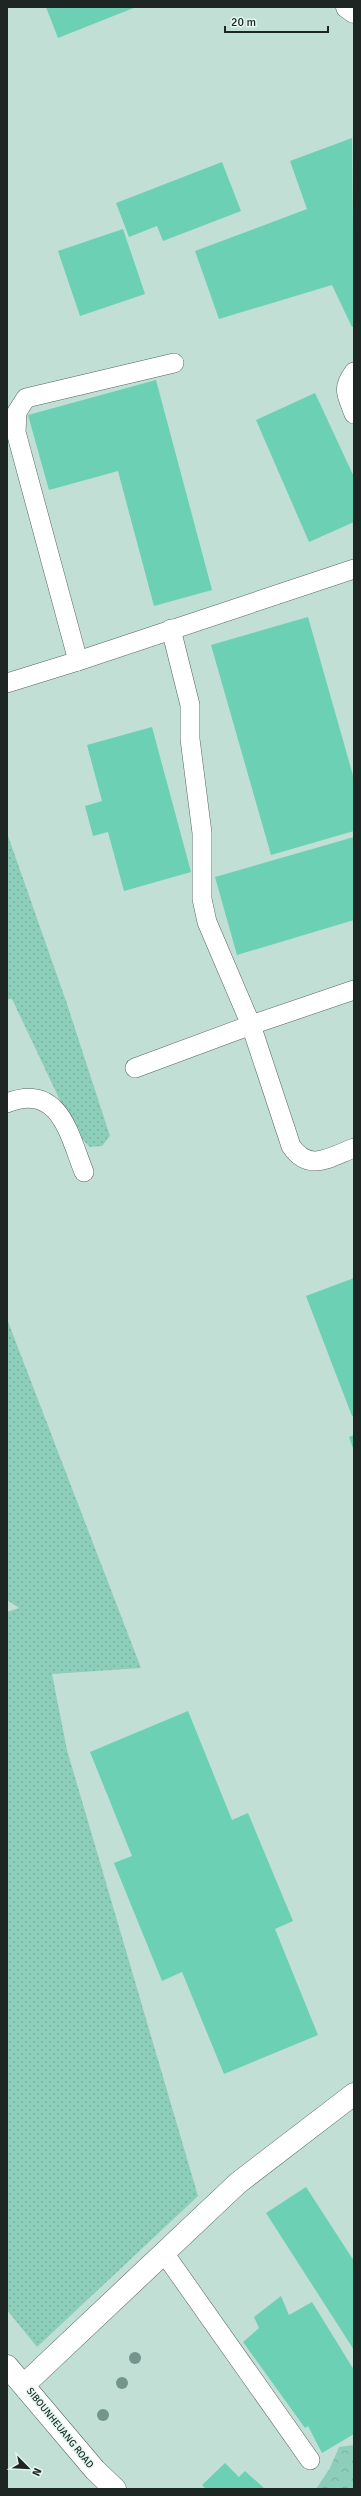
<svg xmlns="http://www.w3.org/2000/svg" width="361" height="2496" font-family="Signika,sans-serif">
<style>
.built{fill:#c2dfd5}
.grass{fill:url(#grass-dots)}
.forest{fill:url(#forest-crowns)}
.building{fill:#6bd0b4}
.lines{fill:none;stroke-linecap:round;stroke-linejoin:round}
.service-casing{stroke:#53655f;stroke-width:20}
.tertiary-casing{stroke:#53655f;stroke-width:23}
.service{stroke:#fff;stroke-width:19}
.tertiary{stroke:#fff;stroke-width:22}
.tree{fill:#74958c}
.labels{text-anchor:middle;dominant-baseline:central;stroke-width:3;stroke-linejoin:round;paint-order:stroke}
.street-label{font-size:10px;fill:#1e2623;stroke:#e2f7f0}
</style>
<defs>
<pattern id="grass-dots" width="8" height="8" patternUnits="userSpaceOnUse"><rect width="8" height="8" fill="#8cceb9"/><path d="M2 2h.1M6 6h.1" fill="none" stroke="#78b19f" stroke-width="1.8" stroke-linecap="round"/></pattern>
<pattern id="forest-crowns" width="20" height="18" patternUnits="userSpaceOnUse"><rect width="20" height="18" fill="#8cceb9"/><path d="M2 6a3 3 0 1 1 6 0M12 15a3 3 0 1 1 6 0" fill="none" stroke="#78b19f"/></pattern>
</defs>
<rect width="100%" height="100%" fill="#d5eae3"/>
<rect class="built" x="7" y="7" width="347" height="2482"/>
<g class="grass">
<path d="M7,833L66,1001L110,1136L102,1146L90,1147L75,1132L12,999H7Z"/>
<path d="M7,1319L141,1668L52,1674L67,1750L198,2196L37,2347L7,2310V1612L19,1608L7,1600Z"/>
</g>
<path class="forest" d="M354,2445V2489H316L330,2468L339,2447Z"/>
<g class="building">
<path d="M46,7H136L58,38Z"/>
<path d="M352,138L354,326L352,327L332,285L219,319L195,251L307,209L290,161Z"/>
<path d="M222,162L241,211L163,241L157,226L129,237L116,203Z"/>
<path d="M123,229L145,294L80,316L58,251Z"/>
<path d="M156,380L212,590L154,606L118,471L49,490L28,415Z"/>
<path d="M315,393L354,477V522L309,542L256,420Z"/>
<path d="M308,617L354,779V831L271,855L211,645Z"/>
<path d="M152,727L191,872L124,891L108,832L93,836L85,806L102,801L87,745Z"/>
<path d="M354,837V920L237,955L215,877Z"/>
<path d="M354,1278V1415L352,1416L306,1296Z"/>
<path d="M354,1435V1451L349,1437Z"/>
<path d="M188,1711L232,1820L248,1813L293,1921L275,1929L318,2035L224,2074L182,1972L162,1981L114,1863L132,1856L90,1752Z"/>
<path d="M306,2187L354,2261V2350L266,2213Z"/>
<path d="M281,2296L289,2315L312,2302L354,2370V2434L322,2453L308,2426L305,2428L243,2342L259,2328L254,2317Z"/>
<path d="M225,2463L239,2477L245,2471L265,2489H206L202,2485Z"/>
</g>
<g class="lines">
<g class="service-casing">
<g id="service">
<path d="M354,372C341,389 347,395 354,414"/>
<path d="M171,629L190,705V739L202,833V899L207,922L251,1025L291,1146C309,1173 330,1157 354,1148"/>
<path d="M78,661L354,569"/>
<path d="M7,683L78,661L16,432L17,412L26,398L174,363"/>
<path d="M135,1068L251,1025L354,990"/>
<path d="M7,1103C60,1082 69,1135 84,1172"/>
<path d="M164,2253L310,2460"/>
</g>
</g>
<g class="tertiary-casing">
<g id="tertiary">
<path d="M347,7L354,12"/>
<path d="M7,2366L95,2470L115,2489"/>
<path d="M25,2384L238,2183L354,2094"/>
</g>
</g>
<use href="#service" class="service"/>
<use href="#tertiary" class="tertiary"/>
</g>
<g class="tree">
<circle cx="135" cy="2358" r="6"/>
<circle cx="122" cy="2383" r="6"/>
<circle cx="103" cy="2415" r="6"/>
</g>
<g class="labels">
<g class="street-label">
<text transform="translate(60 2428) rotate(51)">SIBOUNHEUANG ROAD</text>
</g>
</g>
<rect width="361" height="2496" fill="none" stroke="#1e2623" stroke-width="16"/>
<g transform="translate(28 2468) rotate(114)" stroke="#e2f7f0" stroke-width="3" paint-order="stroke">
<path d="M0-3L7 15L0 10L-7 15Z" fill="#1e2623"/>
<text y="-6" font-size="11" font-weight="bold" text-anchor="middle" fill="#1e2623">N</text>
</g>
<path d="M225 26v6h103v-6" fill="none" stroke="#1e2623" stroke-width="2"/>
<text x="231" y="26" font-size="12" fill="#1e2623" stroke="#e2f7f0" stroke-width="3" paint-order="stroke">20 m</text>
</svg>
